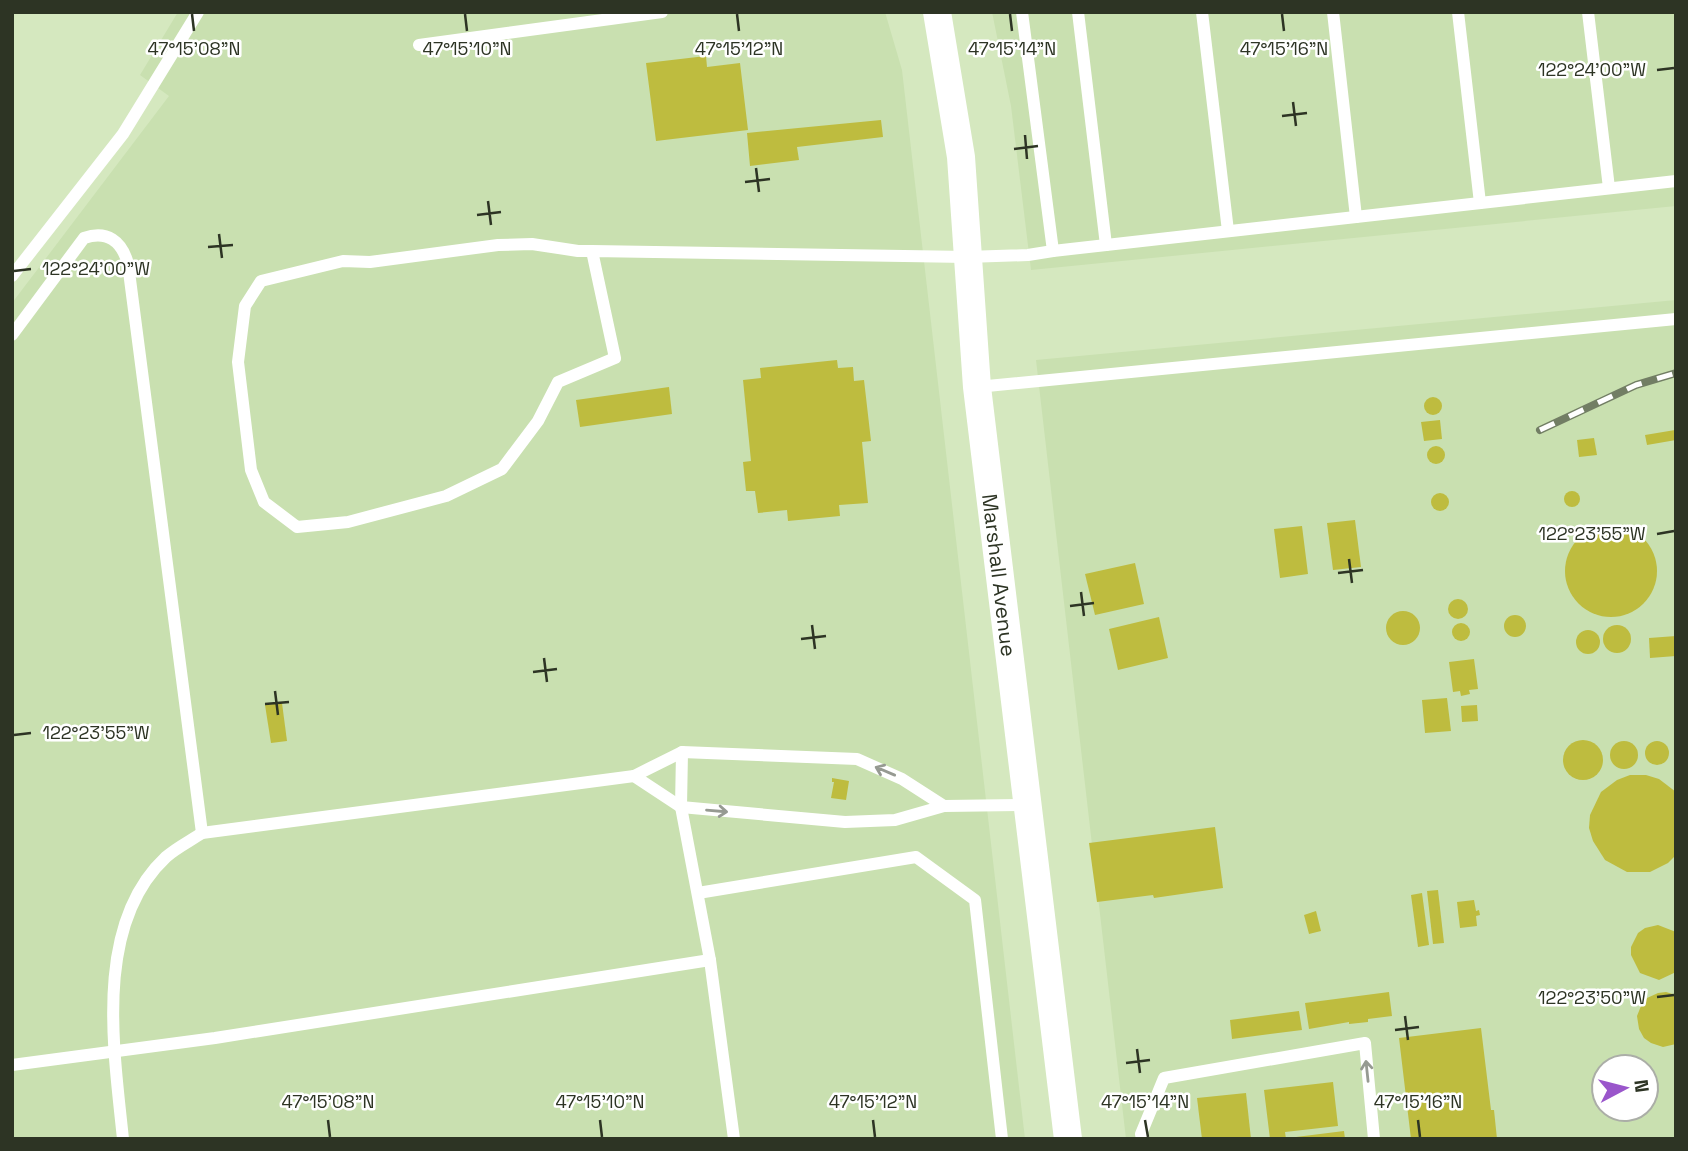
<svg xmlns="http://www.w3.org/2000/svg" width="1688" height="1151" font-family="'Space Grotesk',sans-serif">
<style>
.built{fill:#c9e0b0;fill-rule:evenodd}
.building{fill:#bebc3f}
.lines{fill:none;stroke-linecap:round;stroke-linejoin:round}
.service{stroke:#fff;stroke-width:12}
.tertiary{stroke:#fff;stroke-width:28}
.rail-casing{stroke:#727e64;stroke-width:8}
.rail{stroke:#fff;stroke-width:5;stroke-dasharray:16;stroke-linecap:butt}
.oneway{stroke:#969a92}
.ticks{fill:none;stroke:#2d3424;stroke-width:2.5}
.labels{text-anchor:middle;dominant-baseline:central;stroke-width:5;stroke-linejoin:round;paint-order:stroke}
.street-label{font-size:21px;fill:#2d3424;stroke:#fff}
.ticks-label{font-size:18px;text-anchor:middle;fill:#2d3424;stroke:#fff;stroke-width:5;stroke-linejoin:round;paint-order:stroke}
</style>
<rect width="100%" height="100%" fill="#d5e8bf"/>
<g class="built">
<path d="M178,12H885L902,70L1025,1139H12V303L169,96L140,75Z"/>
<path d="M992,12H1676V206L1031,270L1011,106Z"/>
<path d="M1676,300V1139H1126L1036,360ZM1604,1067H1646V1109H1604Z"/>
</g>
<g class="building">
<path d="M706,56L707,67L740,63L748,130L656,141L646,63Z"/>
<path d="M881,120L883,137L797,147L799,160L750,166L747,133Z"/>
<path d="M837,360L838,368L853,367L854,381L864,380L871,441L862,442L868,503L839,505L840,516L788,521L787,510L758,513L755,491H746L743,462L751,461L743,380L761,378L760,368Z"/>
<path d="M669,387L672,414L580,427L576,400Z"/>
<circle cx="1433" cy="406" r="9"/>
<path d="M1440,420L1442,439L1424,441L1421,422Z"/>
<path d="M1675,430L1676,440L1647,445L1645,435Z"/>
<path d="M1594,438L1597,455L1579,457L1577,440Z"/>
<circle cx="1436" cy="455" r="9"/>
<circle cx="1572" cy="499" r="8"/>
<circle cx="1440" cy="502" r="9"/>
<path d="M1355,520L1361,567L1333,570L1327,523Z"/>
<circle cx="1611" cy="571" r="46"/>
<path d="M1302,526L1308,574L1280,578L1274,529Z"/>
<path d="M1135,563L1144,604L1095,615L1085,574Z"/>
<circle cx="1458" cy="609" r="10"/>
<circle cx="1403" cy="628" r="17"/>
<circle cx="1515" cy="626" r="11"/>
<path d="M1159,617L1168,658L1118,670L1109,629Z"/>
<circle cx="1461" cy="632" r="9"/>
<circle cx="1617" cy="639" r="14"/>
<circle cx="1588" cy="642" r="12"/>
<path d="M1676,636V656L1650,658L1649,638Z"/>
<path d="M1474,659L1478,689L1469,690L1470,694L1461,696L1460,691L1453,692L1449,662Z"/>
<path d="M1447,698L1451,731L1425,733L1422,700Z"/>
<path d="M282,703L287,741L271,743L265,705Z"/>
<path d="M1477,705L1478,721L1462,722L1461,706Z"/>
<circle cx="1583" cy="760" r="20"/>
<circle cx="1657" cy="753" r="12"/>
<circle cx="1624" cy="755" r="14"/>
<path d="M1630,775H1646L1659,779L1676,792V855L1668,863L1650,872H1627L1605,860L1593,841L1589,828L1590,815L1601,792L1617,780Z"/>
<path d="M832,778L849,781L846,800L831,798L834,782H832Z"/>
<path d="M1215,827L1223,888L1154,898L1153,895L1097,902L1089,843Z"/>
<path d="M1438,890L1444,943L1433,944L1427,891Z"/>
<path d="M1422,893L1429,945L1418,947L1411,895Z"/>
<path d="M1474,900L1476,911L1479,910L1480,915L1476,916L1477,926L1460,928L1457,902Z"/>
<path d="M1316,911L1321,931L1309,934L1304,915Z"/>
<path d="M1658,925L1676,932V972L1659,980L1640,973L1631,955V947L1638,933L1645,928Z"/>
<path d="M1389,992L1392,1016L1368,1019V1022L1349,1024V1022L1309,1029L1305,1003Z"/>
<path d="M1666,992L1676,995V1044L1663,1047L1651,1043L1644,1038L1639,1029L1637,1016L1641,1006L1647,998L1658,993Z"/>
<path d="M1299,1011L1302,1030L1232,1039L1230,1020Z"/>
<path d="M1481,1028L1491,1110H1494L1497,1139H1411L1399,1038Z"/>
<path d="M1333,1082L1338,1126L1285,1132L1286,1139H1270L1264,1090Z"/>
<path d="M1246,1093L1251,1139H1202L1197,1098Z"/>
<path d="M1344,1131L1345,1139H1296V1137Z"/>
</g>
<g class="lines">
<g class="service">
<path d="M1078,12L1106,245"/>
<path d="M1202,12L1228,231"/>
<path d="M1333,12L1356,217"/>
<path d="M1458,12L1480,203"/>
<path d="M1588,12L1609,188"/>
<path d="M419,45L662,12"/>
<path d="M592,251L615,358L558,382L538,421L502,469L446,496L348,522L297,527L264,502L251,470L238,362L245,306L261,281L343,261L370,262L498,245L532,244L578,251H592L967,257L1028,255L1053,251L1022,12"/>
<path d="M1053,251L1676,181"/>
<path d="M12,276L123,134L198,12"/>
<path d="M12,335L84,238C107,230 122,241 128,264L202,833"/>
<path d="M977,387L1676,319"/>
<path d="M682,752L681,807L710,960L734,1139"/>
<path d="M634,776L681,807L845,822L895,820L944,806L1028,805"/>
<path d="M698,893L916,857L975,900L1002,1139"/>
<path d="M12,1065L215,1038L710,960"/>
<path d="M123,1139C114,1050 93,925 166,857C176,848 190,841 202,833L634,776L682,752L857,759L902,779L944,806"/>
<path d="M1142,1139L1141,1134L1164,1078L1365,1043L1374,1139"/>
</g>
<path class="tertiary" id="s1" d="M937,12L961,157L977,387L1068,1139"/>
<g class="rail-casing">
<path id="rail" d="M1540,430L1636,385L1676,373"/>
</g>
<use href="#rail" class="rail"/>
</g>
<defs><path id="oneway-shaft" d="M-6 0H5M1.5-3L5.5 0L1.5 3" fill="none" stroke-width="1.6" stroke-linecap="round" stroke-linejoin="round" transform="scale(1.75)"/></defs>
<g class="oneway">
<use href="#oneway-shaft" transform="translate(885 771) rotate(-157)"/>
<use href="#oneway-shaft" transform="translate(717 811) rotate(5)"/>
<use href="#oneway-shaft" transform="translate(1367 1071) rotate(-96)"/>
</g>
<path class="ticks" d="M192,14L194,31M465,14L467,31M737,14L739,31M1010,14L1012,31M1282,14L1284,31M1657,70L1674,68M1293,102L1296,126M1282,116L1307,113M1025,135L1027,159M1014,149L1038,146M756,168L759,192M745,182L770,179M488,201L491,225M477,215L501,212M219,234L222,258M208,247L233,245M14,271L31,269M1657,534L1674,531M1349,559L1352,583M1338,573L1363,570M1081,592L1084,616M1070,606L1094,603M812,625L815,649M801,639L826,636M544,658L547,682M533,672L557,669M275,691L278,715M265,704L289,702M14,735L31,733M1657,997L1674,995M1405,1016L1408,1040M1395,1030L1419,1027M1137,1049L1140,1073M1126,1063L1150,1060M328,1120L330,1137M600,1120L602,1137M873,1120L875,1137M1145,1120L1148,1137M1418,1120L1420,1137"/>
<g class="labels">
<g class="street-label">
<text stroke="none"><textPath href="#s1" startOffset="567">Marshall Avenue</textPath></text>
</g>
</g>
<g class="ticks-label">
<text x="194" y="55">47°15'08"N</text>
<text x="467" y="55">47°15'10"N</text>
<text x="739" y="55">47°15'12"N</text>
<text x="1012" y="55">47°15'14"N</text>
<text x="1284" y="55">47°15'16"N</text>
<text x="1592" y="76">122°24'00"W</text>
<text x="96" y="275">122°24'00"W</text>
<text x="1592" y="540">122°23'55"W</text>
<text x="96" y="739">122°23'55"W</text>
<text x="1592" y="1004">122°23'50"W</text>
<text x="328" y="1108">47°15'08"N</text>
<text x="600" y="1108">47°15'10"N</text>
<text x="873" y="1108">47°15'12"N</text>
<text x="1145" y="1108">47°15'14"N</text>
<text x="1418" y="1108">47°15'16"N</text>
</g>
<rect width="1688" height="1151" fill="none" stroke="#2d3424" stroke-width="28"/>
<g transform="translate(1625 1088) rotate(83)"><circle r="33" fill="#ffffff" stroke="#abaea7" stroke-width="2"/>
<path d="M0-5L12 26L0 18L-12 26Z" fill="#9a56cb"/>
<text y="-10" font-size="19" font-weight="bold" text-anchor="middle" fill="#2d3424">N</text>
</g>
</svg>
